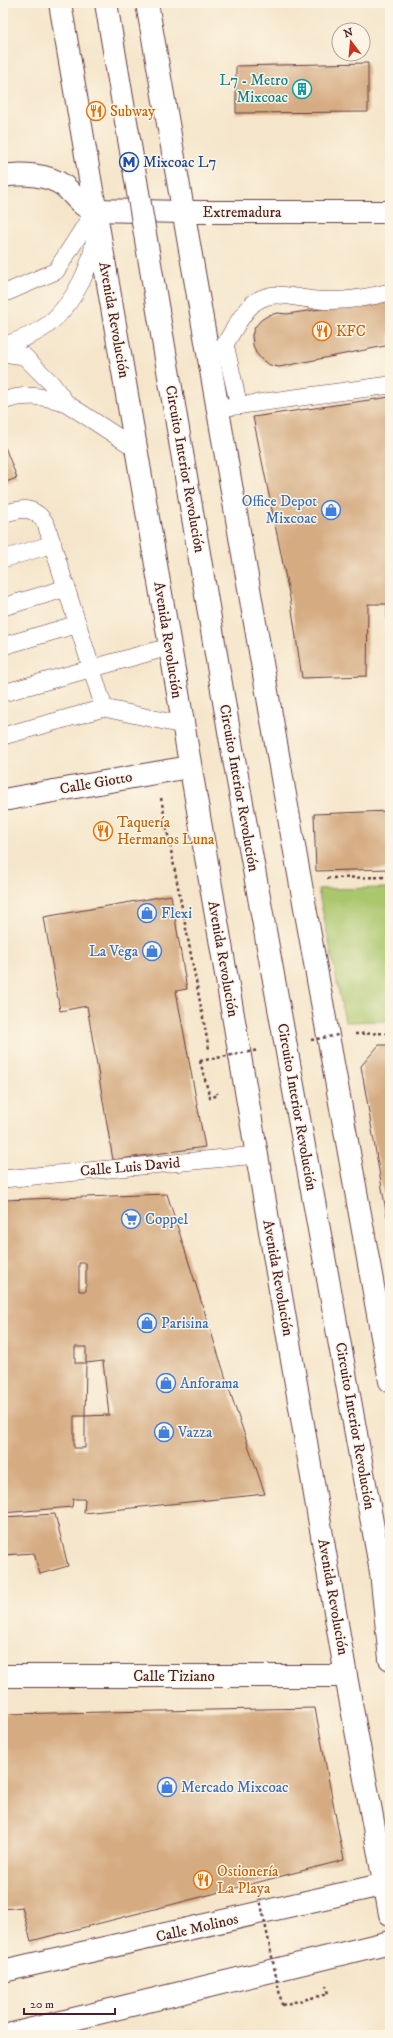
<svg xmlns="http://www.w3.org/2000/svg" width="393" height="2038" font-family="'IM FELL DW Pica',serif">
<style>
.green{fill:#abc76e;stroke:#7a734c}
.building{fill:#d5ac82;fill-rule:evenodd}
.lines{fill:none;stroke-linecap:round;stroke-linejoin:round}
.lane-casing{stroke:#643d43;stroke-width:18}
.street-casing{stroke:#643d43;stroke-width:24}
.secondary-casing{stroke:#643d43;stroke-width:24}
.primary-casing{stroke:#643d43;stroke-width:24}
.highway-casing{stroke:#643d43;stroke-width:24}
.path{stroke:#643d43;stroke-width:2.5;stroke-dasharray:3 3;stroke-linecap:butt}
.lane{stroke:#fff;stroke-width:17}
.street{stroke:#fff;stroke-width:22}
.secondary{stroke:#fff;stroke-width:22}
.primary{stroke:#fff;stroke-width:22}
.highway{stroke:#fff;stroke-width:22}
.highway-bridge-casing{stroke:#643d43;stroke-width:24;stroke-linecap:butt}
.path-bridge{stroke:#643d43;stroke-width:2.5;stroke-dasharray:3 3;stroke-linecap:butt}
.highway-bridge{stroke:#fff;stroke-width:22}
.labels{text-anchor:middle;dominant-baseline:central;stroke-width:3;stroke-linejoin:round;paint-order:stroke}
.culture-label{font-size:15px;fill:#0d838f;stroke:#fcf5e5;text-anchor:end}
.food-label{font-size:15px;fill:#c56008;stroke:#fcf5e5;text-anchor:start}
.transit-label{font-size:15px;fill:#164399;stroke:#fcf5e5;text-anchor:start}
.street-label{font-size:15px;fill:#4a1f2b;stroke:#fcf5e5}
.shop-label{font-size:15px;fill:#366cbe;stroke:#fcf5e5;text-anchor:start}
</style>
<rect width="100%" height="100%" fill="#fcf5e5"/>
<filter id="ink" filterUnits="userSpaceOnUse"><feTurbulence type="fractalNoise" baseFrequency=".025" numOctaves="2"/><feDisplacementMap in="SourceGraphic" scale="8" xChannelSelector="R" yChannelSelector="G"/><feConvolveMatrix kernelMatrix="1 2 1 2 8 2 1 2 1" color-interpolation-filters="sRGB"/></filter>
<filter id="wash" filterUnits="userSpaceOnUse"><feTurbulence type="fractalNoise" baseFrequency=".012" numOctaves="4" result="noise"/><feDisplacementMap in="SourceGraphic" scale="16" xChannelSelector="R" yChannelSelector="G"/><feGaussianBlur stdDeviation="0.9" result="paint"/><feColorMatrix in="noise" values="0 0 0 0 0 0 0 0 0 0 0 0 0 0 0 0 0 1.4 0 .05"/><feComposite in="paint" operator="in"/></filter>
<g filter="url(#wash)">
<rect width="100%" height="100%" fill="#f5e6cb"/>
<path class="green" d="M390,888V1021L345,1022L318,889Z"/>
<g id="blocks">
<g class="building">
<path d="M368,63V112L236,113V66Z"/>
<path d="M390,299V345L279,367L270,365L262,360L256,353L253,345L252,335L255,327L261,320L269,315L278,313L287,314Z"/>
<path d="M390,397V640H387V604H368L367,676L302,678L291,603L253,417Z"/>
<path d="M3,447H5L17,478L3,483Z"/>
<path d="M390,811V869L316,871L314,814Z"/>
<path d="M171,895L187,989L176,991L205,1147L113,1160L87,1006L60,1011L44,917Z"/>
<path d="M379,1045H390V1216L387,1217L361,1066Z"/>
<path d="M167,1194L234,1404L265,1494L84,1513L85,1499H73L72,1507L3,1513V1200ZM79,1263H86V1291H79ZM75,1347H86V1363L103,1361L109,1415L85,1416V1448H74V1416H85L86,1363H75Z"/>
<path d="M55,1514L68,1566L40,1574L34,1553L3,1555V1517Z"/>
<path d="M315,1708L344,1860L31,1941L22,1907L3,1909V1714Z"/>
</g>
</g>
</g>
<g filter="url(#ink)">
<use href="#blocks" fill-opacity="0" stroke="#643d43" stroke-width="1"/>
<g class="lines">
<g class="lane-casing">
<g id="lane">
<path d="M3,294L56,271L95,210"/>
<path d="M3,346C19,340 37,334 50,323C75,301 94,264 95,231"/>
<path d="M3,353L24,356L52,384L66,403"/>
<path d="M3,401C25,393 45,396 66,403L135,448"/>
<path d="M239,406L225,344C234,330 242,312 255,302C275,288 295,299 317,300C340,302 367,298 390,292"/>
<path d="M228,407L390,385"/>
<path d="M3,514C22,508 34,505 46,524L104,708"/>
<path d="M3,559L53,544"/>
<path d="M3,607L67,588"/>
<path d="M3,646L78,624"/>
<path d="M3,693L169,647"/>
<path d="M3,736L104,708L182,725"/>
<path d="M3,1179L257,1155"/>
</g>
</g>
<g class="street-casing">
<path id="street" d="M3,1676H346"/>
</g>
<g class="secondary-casing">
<g id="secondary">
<path d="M60,3L346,1676L390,1914"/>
<path d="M147,3L292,835L390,1381"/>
<path d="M3,176C21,173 48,174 64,186C74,194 81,208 95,210"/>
<path d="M3,800L189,767"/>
<path d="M3,1971L390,1883"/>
<path d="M8,2035L390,1942"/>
</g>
</g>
<g class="primary-casing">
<path id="primary" d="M95,210L182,212H390"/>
</g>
<g class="highway-casing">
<path id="highway" d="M381,1572L390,1659"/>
</g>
<g class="path">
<path d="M161,798L209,1049"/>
<path d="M327,878L390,877"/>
<path d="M355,1034L390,1033"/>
<path d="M200,1061L210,1098L218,1095L217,1093"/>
<path d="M282,2005L328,1994L326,1986"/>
</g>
<use href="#lane" class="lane"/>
<use href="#street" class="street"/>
<use href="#secondary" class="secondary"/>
<use href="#primary" class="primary"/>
<use href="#highway" class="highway"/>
<g class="highway-bridge-casing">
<path id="highway-bridge" d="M106,3L230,737L381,1572"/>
</g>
<g class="path-bridge">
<path d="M311,1040L338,1035"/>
<path d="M200,1061L259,1050"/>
<path d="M257,1885L282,2005"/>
</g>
<use href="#highway-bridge" class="highway-bridge"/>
</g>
</g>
<defs>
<g id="building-ring" transform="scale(1)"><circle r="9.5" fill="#fcf5e5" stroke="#0f9aa8" stroke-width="1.5"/><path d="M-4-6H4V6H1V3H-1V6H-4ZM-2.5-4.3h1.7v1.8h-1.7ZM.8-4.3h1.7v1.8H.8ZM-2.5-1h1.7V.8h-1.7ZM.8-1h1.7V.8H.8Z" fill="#0f9aa8"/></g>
<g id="restaurant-ring" transform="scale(1)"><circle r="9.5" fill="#fcf5e5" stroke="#e8710a" stroke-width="1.5"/><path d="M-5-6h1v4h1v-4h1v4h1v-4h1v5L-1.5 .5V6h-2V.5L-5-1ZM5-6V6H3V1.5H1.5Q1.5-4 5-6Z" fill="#e8710a"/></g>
<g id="metro-ring" transform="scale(1)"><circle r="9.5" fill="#fcf5e5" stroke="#1a4fb4" stroke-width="1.5"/><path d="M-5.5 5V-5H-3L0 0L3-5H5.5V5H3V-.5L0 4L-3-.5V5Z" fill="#1a4fb4"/></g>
<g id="shop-ring" transform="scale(1)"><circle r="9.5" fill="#fcf5e5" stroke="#3f7fe0" stroke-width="1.5"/><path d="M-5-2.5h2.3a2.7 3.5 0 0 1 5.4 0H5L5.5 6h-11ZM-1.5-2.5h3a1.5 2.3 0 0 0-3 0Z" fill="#3f7fe0"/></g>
<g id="supermarket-ring" transform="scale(1)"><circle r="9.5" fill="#fcf5e5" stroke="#3f7fe0" stroke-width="1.5"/><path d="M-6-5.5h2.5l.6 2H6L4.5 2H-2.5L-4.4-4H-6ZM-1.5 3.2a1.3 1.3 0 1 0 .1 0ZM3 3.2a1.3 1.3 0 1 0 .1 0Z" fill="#3f7fe0"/></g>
</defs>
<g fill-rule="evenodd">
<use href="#building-ring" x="302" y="89"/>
<use href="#restaurant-ring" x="96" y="111"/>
<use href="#metro-ring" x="129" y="162"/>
<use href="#restaurant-ring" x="322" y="331"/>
<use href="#shop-ring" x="331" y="510"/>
<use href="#restaurant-ring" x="103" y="831"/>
<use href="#shop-ring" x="147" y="913"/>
<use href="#shop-ring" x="152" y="951"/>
<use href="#supermarket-ring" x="131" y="1219"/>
<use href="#shop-ring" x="147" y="1323"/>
<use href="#shop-ring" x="166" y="1383"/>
<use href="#shop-ring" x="164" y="1432"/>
<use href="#shop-ring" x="167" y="1787"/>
<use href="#restaurant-ring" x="203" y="1880"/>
</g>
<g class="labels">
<g class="culture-label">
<text x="288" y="80">L7 - Metro<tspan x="288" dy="17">Mixcoac</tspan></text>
</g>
<g class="food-label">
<text x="110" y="111">Subway</text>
<text x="336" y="331">KFC</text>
<text x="117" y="822">Taquería<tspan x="117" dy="17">Hermanos Luna</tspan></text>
<text x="217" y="1871">Ostionería<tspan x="217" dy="17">La Playa</tspan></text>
</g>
<g class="transit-label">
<text x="143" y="162">Mixcoac L7</text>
</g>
<g class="street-label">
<text x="242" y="212">Extremadura</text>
<text transform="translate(114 320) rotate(80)">Avenida Revolución</text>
<text transform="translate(185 469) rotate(80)">Circuito Interior Revolución</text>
<text transform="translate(168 640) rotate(81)">Avenida Revolución</text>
<text transform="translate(96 783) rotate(-10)">Calle Giotto</text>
<text transform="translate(239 788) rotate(80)">Circuito Interior Revolución</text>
<text transform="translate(223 959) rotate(80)">Avenida Revolución</text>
<text transform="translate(297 1107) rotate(80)">Circuito Interior Revolución</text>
<text transform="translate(130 1167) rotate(-5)">Calle Luis David</text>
<text transform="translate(278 1278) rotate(80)">Avenida Revolución</text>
<text transform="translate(355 1426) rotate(80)">Circuito Interior Revolución</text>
<text transform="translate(333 1597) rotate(80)">Avenida Revolución</text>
<text x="174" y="1676">Calle Tiziano</text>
<text transform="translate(197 1928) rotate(-13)">Calle Molinos</text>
</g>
<g class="shop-label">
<text x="317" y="501" text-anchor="end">Office Depot<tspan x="317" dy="17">Mixcoac</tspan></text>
<text x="161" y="913">Flexi</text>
<text x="138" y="951" text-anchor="end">La Vega</text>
<text x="145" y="1219">Coppel</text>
<text x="161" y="1323">Parisina</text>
<text x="180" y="1383">Anforama</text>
<text x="178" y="1432">Vazza</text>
<text x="181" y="1787">Mercado Mixcoac</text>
</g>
</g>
<rect width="393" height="2038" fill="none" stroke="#fcf5e5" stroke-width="16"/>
<g transform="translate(351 42) rotate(344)"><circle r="19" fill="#fcf5e5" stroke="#b59f9b"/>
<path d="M0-3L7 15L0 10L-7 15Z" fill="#c8321e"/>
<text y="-6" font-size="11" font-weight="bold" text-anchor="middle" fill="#4a1f2b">N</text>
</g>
<path d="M24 2008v6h91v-6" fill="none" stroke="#4a1f2b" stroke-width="2"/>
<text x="30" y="2008" font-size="12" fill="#4a1f2b" stroke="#fcf5e5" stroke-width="3" paint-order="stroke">20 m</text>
</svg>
